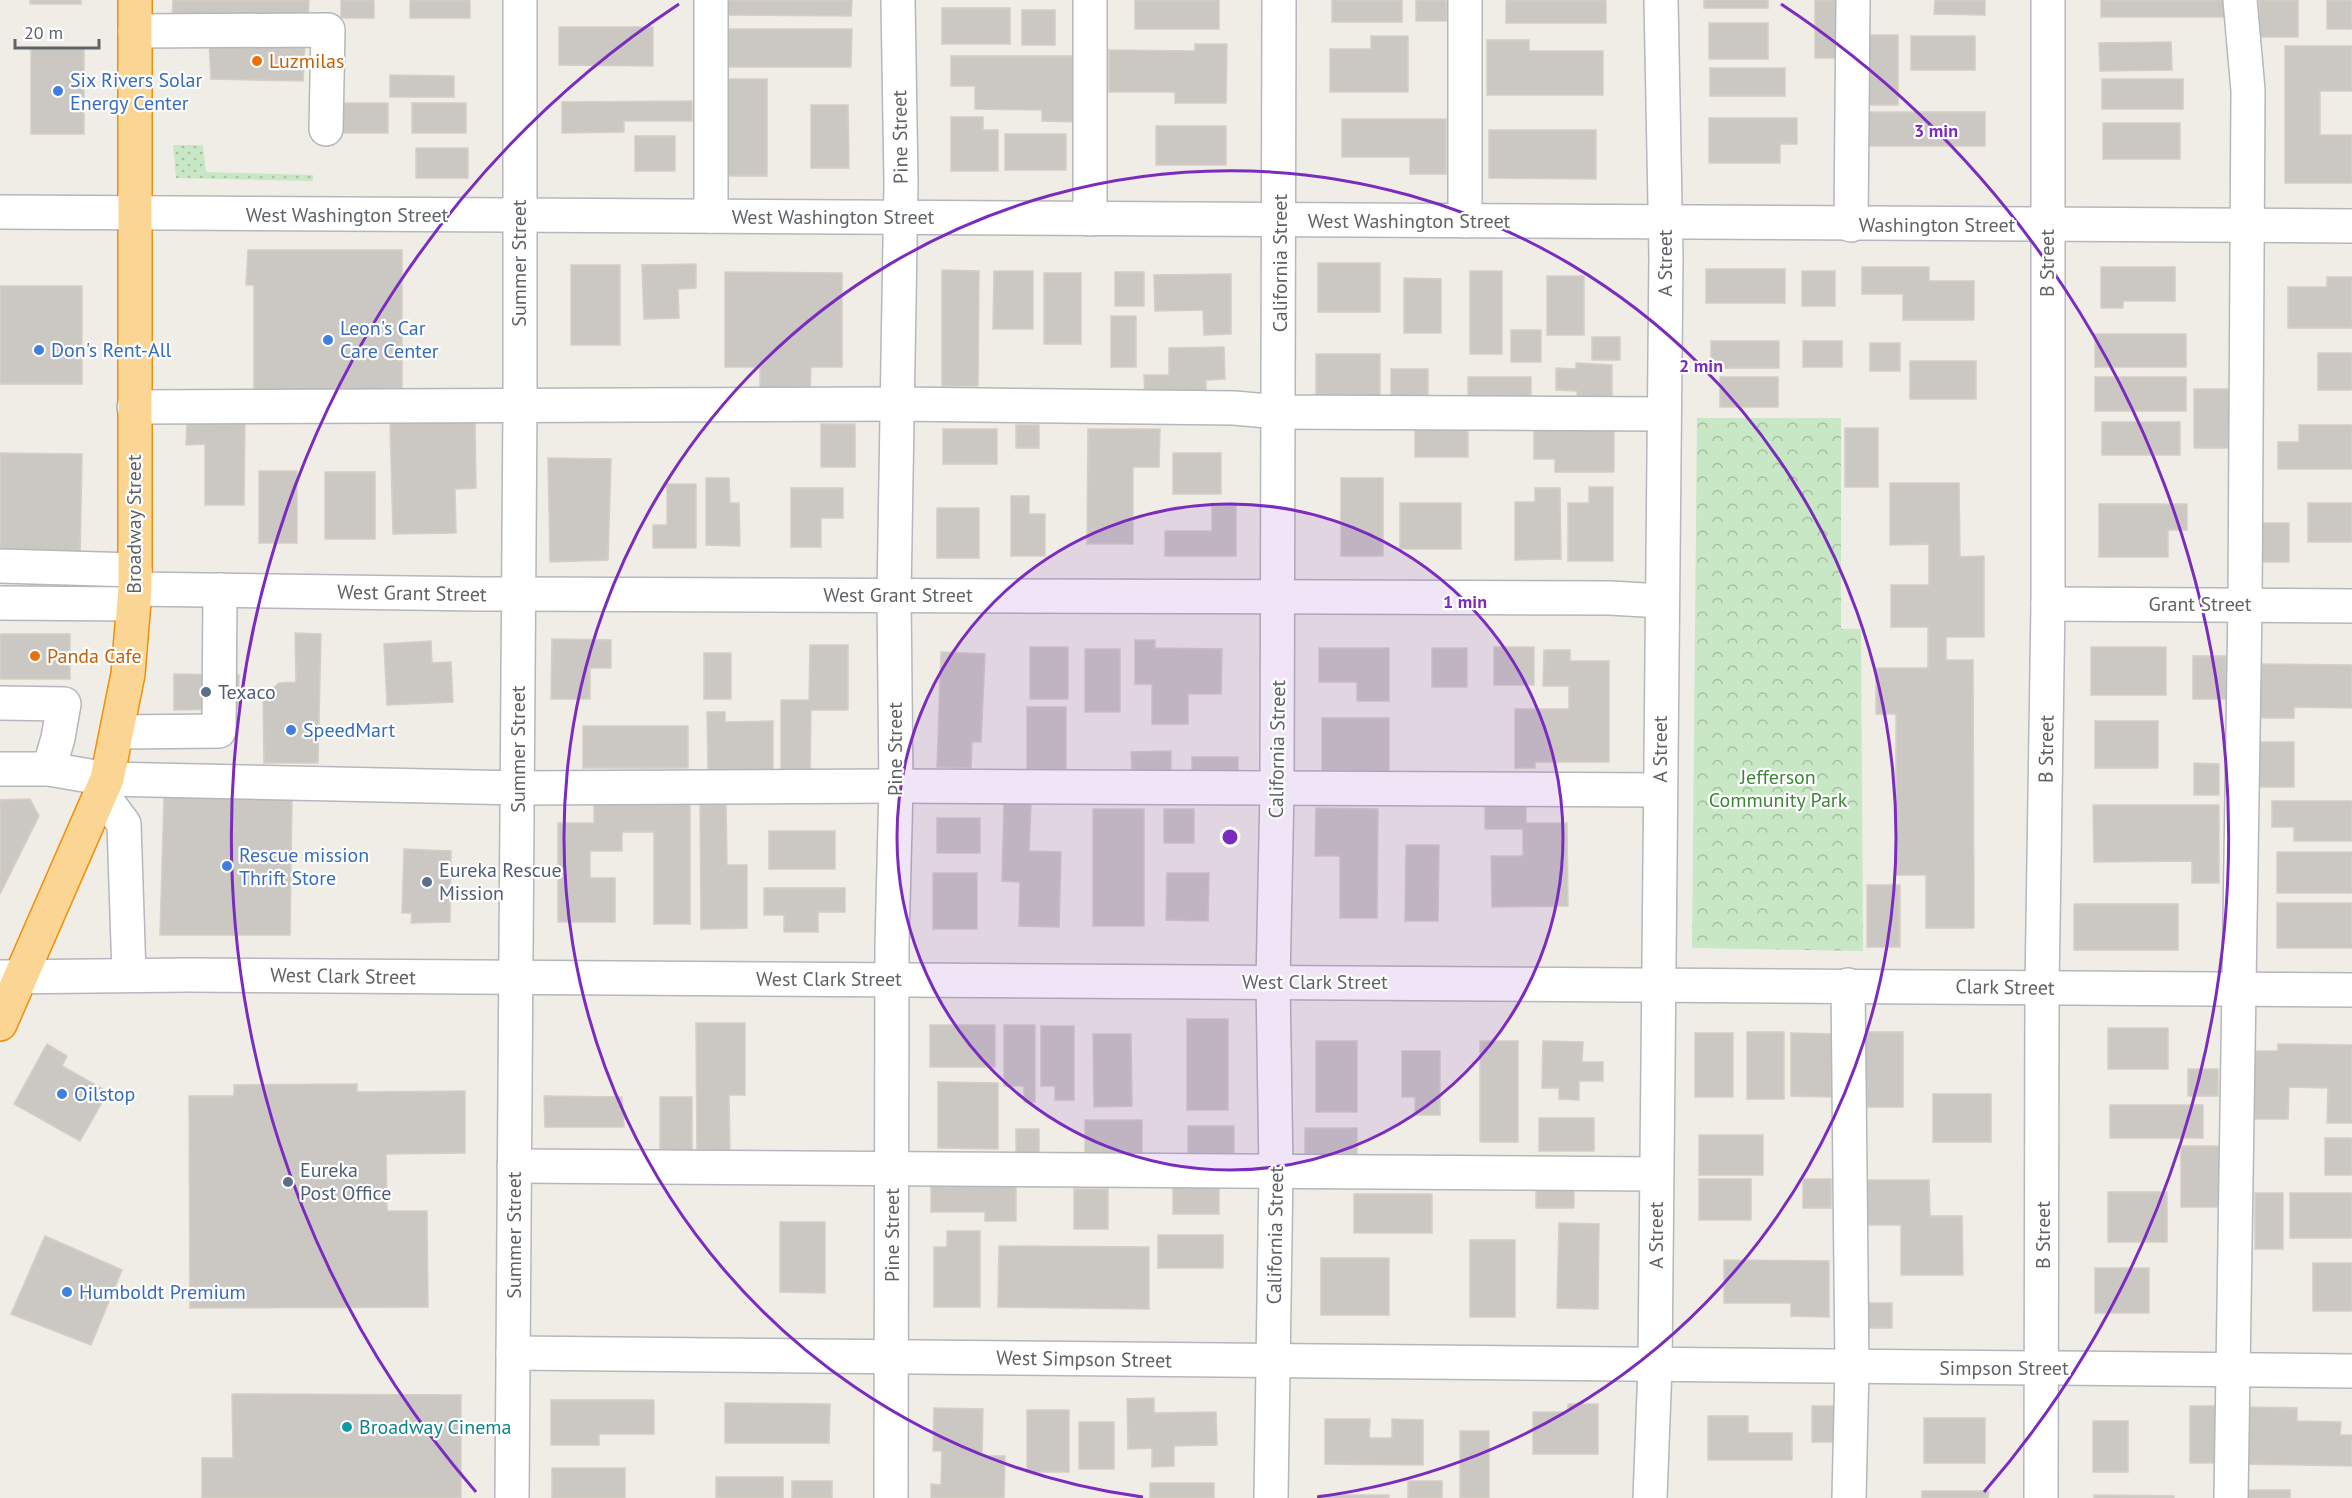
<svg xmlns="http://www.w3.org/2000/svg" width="2352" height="1498" font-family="'PT Sans',sans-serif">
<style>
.grass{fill:url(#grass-dots)}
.park{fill:url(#park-crowns)}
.building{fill:#cbc8c3;stroke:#d5cec5;stroke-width:1.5}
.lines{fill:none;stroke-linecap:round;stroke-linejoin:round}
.minor-casing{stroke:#b4b7bb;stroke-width:36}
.highway-casing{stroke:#f18f06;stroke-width:36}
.minor{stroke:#fff;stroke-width:33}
.highway{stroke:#fad593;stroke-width:33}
.ring{fill:none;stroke:#7b2cbf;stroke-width:3}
.food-dot{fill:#e8710a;stroke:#fff;stroke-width:2}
.shop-dot{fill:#3f7fe0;stroke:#fff;stroke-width:2}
.service-dot{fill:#5c6f8a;stroke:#fff;stroke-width:2}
.culture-dot{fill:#0f9aa8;stroke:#fff;stroke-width:2}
.labels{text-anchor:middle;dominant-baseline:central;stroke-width:4.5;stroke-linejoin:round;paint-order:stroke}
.food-label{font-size:20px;fill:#c56008;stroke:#fff;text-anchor:start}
.shop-label{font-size:20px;fill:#366cbe;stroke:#fff;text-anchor:start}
.street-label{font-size:20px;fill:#5e6367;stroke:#fff}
.service-label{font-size:20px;fill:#4e5e75;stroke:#fff;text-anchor:start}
.park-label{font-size:20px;fill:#3c8437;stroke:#fff}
.culture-label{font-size:20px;fill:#0d838f;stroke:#fff;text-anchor:start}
.centre{fill:#7b2cbf;stroke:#fff;stroke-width:3}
.ring-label{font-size:18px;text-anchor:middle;font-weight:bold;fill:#7b2cbf;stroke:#fff;stroke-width:4.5;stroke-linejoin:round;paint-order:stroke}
</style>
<defs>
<pattern id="grass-dots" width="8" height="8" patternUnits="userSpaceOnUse" patternTransform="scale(1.5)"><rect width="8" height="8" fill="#c8e7c4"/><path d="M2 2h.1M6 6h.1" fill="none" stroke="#a6bfa3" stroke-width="1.8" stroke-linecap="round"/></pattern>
<pattern id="park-crowns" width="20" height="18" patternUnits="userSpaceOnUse" patternTransform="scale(1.5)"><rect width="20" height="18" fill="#c8e7c4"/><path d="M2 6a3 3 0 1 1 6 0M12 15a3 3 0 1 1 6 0" fill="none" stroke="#a6bfa3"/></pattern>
</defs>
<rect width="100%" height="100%" fill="#f0ede7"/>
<path class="grass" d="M173,145H203L206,172L313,175V181L176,178Z"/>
<path class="park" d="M1697,418H1841V629H1861L1863,951L1692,948Z"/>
<g class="building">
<rect x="30" y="0" width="51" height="4"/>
<path d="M173,0H309L308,21L172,18Z"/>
<rect x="341" y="0" width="33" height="18"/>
<rect x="410" y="0" width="60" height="18"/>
<path d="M728,0H852L851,16L728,15Z"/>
<rect x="1135" y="0" width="84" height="29"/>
<rect x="1332" y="0" width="70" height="22"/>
<path d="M1416,0H1446L1447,21H1416Z"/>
<rect x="1506" y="0" width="100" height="23"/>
<rect x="1704" y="0" width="64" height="8"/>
<rect x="1815" y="0" width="24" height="58"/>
<path d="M1935,0H1985V15L1934,14Z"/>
<rect x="2101" y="0" width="124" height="17"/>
<rect x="2259" y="0" width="39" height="37"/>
<rect x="2327" y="0" width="25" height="29"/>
<rect x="942" y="8" width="68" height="36"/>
<rect x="1022" y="10" width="33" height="35"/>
<rect x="1709" y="23" width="59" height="36"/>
<path d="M559,27H653V66L559,65Z"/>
<path d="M715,29H852L851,67H715Z"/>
<rect x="1863" y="35" width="35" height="70"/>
<path d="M1371,36H1408V92H1330V49H1371Z"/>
<rect x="1911" y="36" width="64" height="34"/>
<path d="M1487,40H1529V51H1603V95H1487Z"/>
<path d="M209,42L305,43L303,81L211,79Z"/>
<path d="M2171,42L2172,70L2100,71L2099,43Z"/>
<path d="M1195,44H1227L1226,103H1175V92H1109V50L1195,51Z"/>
<path d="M2285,46H2352V91H2320V135H2352V183H2285Z"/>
<rect x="31" y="48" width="53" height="86"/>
<path d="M951,56H1074V122L1042,121V110L975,109V86H951Z"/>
<rect x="1710" y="68" width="75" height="28"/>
<path d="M390,75L454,76V97H390Z"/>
<rect x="728" y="79" width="39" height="97"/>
<rect x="2102" y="79" width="81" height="30"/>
<path d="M692,101V121H624V132L562,133V102Z"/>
<rect x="343" y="103" width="45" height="30"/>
<rect x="412" y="103" width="54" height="30"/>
<path d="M811,105H848L849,168H811Z"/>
<rect x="1861" y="112" width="124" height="34"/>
<path d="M951,117H983V130H998V171H951Z"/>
<path d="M1709,118H1797V144H1780V163H1709Z"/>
<path d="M1342,119H1446V174H1410V157H1342Z"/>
<rect x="2103" y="123" width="77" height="36"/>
<rect x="1156" y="126" width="70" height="39"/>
<path d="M1489,130H1596V179L1489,178Z"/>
<rect x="1005" y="134" width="61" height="36"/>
<rect x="635" y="136" width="40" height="35"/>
<rect x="416" y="148" width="52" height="30"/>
<path d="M248,250H402V395H254V285H246Z"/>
<rect x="1318" y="263" width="62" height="49"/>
<path d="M696,264V288L678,289L679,318L644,319L642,265Z"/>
<rect x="571" y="265" width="49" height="80"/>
<path d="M1862,267H1929V281H1974V320H1903V294H1862Z"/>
<path d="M2101,267H2175V301H2123V308H2101Z"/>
<rect x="1706" y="269" width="79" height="34"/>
<path d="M942,270L979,271L978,386H942Z"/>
<path d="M994,271H1033V329H993Z"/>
<rect x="1470" y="271" width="32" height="83"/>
<rect x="1802" y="271" width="33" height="35"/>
<path d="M725,272L842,273V367H811L810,391L760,390V367H725Z"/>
<rect x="1115" y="272" width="29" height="34"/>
<rect x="1044" y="273" width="37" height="71"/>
<path d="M1231,274V334L1204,335L1203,310L1155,311L1154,275Z"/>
<rect x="1547" y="276" width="37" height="59"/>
<path d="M2327,277H2352V328H2288V287H2327Z"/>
<path d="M1404,278L1441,279V333H1404Z"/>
<rect x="0" y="286" width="82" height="98"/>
<rect x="1111" y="316" width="25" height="51"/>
<rect x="1511" y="330" width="30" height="32"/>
<rect x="2095" y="334" width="91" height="33"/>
<rect x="1592" y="337" width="28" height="23"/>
<rect x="1711" y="341" width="68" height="27"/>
<rect x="1803" y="341" width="39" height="26"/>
<rect x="1870" y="343" width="30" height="28"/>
<path d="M1224,347L1225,379L1206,380V397L1145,398L1144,375H1169V348Z"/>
<rect x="2318" y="353" width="34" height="37"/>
<rect x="1316" y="354" width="64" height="45"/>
<rect x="1910" y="361" width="66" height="38"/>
<path d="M1576,363L1612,365V400L1577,401V391L1556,390V368L1576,369Z"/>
<path d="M1391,369H1428V398L1391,399Z"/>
<rect x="1468" y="377" width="63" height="24"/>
<rect x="1720" y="377" width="58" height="30"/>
<rect x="2095" y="377" width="91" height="34"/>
<rect x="2194" y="389" width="35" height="59"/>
<path d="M187,417H245L244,505H205V444L186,445Z"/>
<path d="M475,419L476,488L455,489L456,533L393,534L390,420Z"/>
<rect x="2102" y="422" width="78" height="33"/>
<rect x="821" y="424" width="34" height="43"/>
<rect x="1016" y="425" width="23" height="23"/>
<path d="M2299,425H2352V469H2278V442H2299Z"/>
<path d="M1614,426V472H1555V459H1534V429Z"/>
<rect x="1415" y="427" width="53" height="30"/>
<rect x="1845" y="428" width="33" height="59"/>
<rect x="943" y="429" width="54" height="35"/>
<path d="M1088,429H1160L1159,467H1133V544H1087Z"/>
<path d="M0,453L82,454L80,558L0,557Z"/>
<rect x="1173" y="453" width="48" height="41"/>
<path d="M548,458L611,459L608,560L550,562Z"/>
<rect x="259" y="471" width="38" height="72"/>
<rect x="325" y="472" width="50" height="67"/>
<path d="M706,478H729L730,503H739L740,546L706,545Z"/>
<rect x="1341" y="478" width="42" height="78"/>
<path d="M1890,483H1959L1960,557L1984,556V637H1946V660H1973L1974,928H1926V875H1896V714H1876V668H1928V627H1891V585H1929V544L1890,545Z"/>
<path d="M667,484H696V548H653V525H667Z"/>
<path d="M1589,487H1613V561H1568V503H1589Z"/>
<path d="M791,488H843V518H821V547H791Z"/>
<path d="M1535,488H1560L1561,559L1515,560V502H1535Z"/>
<path d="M1011,496H1029V514H1045V556H1011Z"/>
<rect x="1400" y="503" width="61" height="46"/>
<rect x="2308" y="503" width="44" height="39"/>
<path d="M1212,504H1236V556H1165V531H1212Z"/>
<path d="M2099,504H2187V530H2168V557H2099Z"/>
<rect x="937" y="508" width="42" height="50"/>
<rect x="2258" y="523" width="31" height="39"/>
<path d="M295,633L321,634L318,763H264L263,697L279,683L296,682Z"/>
<rect x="0" y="634" width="70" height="45"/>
<path d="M552,639L611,640V668H590V699H551Z"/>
<path d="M1135,640H1155V648L1222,649L1221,694H1188V724H1152V684H1135Z"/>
<path d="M431,641L432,663L451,662L453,702L387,705L384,644Z"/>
<path d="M810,645H848V710H811L810,773L781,772V700H809Z"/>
<rect x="1030" y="647" width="38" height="52"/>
<rect x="1494" y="647" width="40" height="38"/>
<rect x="2091" y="647" width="75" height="48"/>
<path d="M1319,648H1389V701H1357V682H1319Z"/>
<rect x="1432" y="648" width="35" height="39"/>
<rect x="1085" y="649" width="35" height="63"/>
<path d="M1544,650H1570V661H1609V762H1535V768H1515V709H1569V686H1543Z"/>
<path d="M941,652L985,654L981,742H972L971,768L937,767Z"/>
<rect x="704" y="653" width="27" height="46"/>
<rect x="2193" y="656" width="33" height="43"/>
<path d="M2256,664L2352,665V708L2294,707V718H2255Z"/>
<path d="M174,674L239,675L238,709L174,710Z"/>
<rect x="1027" y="707" width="39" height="68"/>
<path d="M707,712H725V722L773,721V771H708Z"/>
<rect x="1322" y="718" width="67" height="59"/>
<rect x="2095" y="721" width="63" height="47"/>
<rect x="583" y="726" width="105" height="42"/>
<rect x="2256" y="742" width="38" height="45"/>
<path d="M1171,751V777H1132L1131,752Z"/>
<rect x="1192" y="757" width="46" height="22"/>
<path d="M2194,763L2219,764V795H2194Z"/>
<path d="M164,797H292L290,935H160Z"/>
<path d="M30,799L39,816L0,894V800Z"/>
<path d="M700,801H726L727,865H747V928L701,929Z"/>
<path d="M2272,801H2352V841H2294V827H2272Z"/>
<path d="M1004,802L1031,803L1029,851L1061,852L1059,927L1019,926L1020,882L1002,881Z"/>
<path d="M594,804H690V924H654V832H622V851H590V878H615V922H558V823H594Z"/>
<path d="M1485,804H1526V823H1567L1568,906L1492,907L1491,856H1523V829H1485Z"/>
<path d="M2093,805H2219V883H2192V861L2094,862Z"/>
<path d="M1316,808L1378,809L1377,918H1340V856H1315Z"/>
<rect x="1093" y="809" width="51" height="117"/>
<rect x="1164" y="809" width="30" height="34"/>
<rect x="937" y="818" width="43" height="35"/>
<rect x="769" y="831" width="66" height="38"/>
<path d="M1406,845H1439L1438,921H1405Z"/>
<path d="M404,849L451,851L450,922L411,923L412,913H402Z"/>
<rect x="2277" y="852" width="75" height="41"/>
<rect x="933" y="873" width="44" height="56"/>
<path d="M1167,873H1209L1208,921L1166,920Z"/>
<rect x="1867" y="885" width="33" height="62"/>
<path d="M764,888H845V912H818V932H784V915H764Z"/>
<rect x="2277" y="903" width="75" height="45"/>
<rect x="2074" y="904" width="104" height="46"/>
<rect x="1187" y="1019" width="41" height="91"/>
<path d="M696,1023H745V1095H729L730,1156H697Z"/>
<rect x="930" y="1025" width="65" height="42"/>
<path d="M1004,1025H1035V1102H1024V1086H1004Z"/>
<path d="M1041,1026H1074V1100H1055V1086H1041Z"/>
<rect x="2108" y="1028" width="60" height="41"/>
<rect x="1747" y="1032" width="37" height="67"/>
<rect x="1859" y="1032" width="44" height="75"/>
<rect x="1695" y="1033" width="38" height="64"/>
<path d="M1791,1033L1832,1034L1831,1097L1791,1096Z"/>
<path d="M1093,1034H1131L1132,1106L1094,1107Z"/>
<rect x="1316" y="1041" width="41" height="71"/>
<rect x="1480" y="1041" width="38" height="101"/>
<path d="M1543,1041L1583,1042L1582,1062H1603V1081H1579V1100L1559,1099V1088H1542Z"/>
<path d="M47,1044L67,1056L62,1066L108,1092L80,1141L14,1104Z"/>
<path d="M2278,1044L2352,1045V1123H2327L2328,1088L2289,1087L2288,1119H2254L2255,1051H2278Z"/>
<path d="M1402,1051H1440V1115H1415V1097H1402Z"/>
<rect x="2188" y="1069" width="30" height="27"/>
<path d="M938,1082L998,1083V1149L938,1148Z"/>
<path d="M357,1084V1092L465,1091V1153L386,1154L387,1211H427L428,1307L190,1308L189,1096H234V1085Z"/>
<rect x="1933" y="1094" width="58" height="48"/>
<path d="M544,1096L622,1097L624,1127H545Z"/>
<rect x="660" y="1097" width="32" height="54"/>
<rect x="2110" y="1105" width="93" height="33"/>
<rect x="1539" y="1118" width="55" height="33"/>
<rect x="1085" y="1120" width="57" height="35"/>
<rect x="1188" y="1126" width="46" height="29"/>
<rect x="1305" y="1128" width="52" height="36"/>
<rect x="1016" y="1129" width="23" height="26"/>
<rect x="1699" y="1135" width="64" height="40"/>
<rect x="2325" y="1138" width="27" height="37"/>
<rect x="2181" y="1146" width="41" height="61"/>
<rect x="1699" y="1179" width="52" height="41"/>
<rect x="1803" y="1179" width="28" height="29"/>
<path d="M1861,1180H1929L1930,1216H1962L1963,1275H1901V1225H1861Z"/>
<path d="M931,1183H1016V1221H985V1212H931Z"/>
<rect x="1173" y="1185" width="46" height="29"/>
<rect x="1536" y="1186" width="38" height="22"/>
<rect x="1074" y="1189" width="34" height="40"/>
<rect x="2108" y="1192" width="59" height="50"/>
<rect x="2255" y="1193" width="28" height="56"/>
<rect x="2290" y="1193" width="62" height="45"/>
<rect x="1354" y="1194" width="78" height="39"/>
<path d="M780,1222H825V1293L780,1292Z"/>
<path d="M1559,1223L1599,1224L1598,1309L1557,1308Z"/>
<path d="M947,1231H980V1307H934V1247H947Z"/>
<rect x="1158" y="1235" width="65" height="33"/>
<path d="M45,1236L122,1270L91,1345L11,1314Z"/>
<rect x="1470" y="1240" width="45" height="77"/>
<path d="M999,1246L1149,1247V1309L998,1307Z"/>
<rect x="1321" y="1258" width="68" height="57"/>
<path d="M1724,1260L1829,1261V1317L1791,1316V1303H1724Z"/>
<rect x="2313" y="1263" width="39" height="48"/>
<rect x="2095" y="1268" width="54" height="45"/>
<rect x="1858" y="1303" width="34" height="25"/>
<path d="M232,1394L461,1395V1498H202V1458H233Z"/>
<path d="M1154,1398V1413L1216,1412L1217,1445L1174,1446V1466L1152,1467V1448L1128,1449L1127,1399Z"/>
<path d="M551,1400H654V1434H599V1445H551Z"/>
<path d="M725,1403L830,1404L829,1443H725Z"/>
<path d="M1568,1404H1598V1454H1533V1412H1568Z"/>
<rect x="1812" y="1406" width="22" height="36"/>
<rect x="2190" y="1406" width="32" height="57"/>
<path d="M2241,1407L2297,1408V1421L2341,1422L2340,1435H2352V1466L2240,1464Z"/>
<path d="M934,1408L983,1409L982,1456H1005L1004,1498H931V1484L941,1485L942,1451H933Z"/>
<rect x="1027" y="1410" width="42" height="62"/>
<path d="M1708,1416H1748V1433H1792V1460H1708Z"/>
<rect x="1924" y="1418" width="61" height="45"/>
<path d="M1325,1419H1370L1369,1438H1392V1419L1423,1420V1465L1325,1464Z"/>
<rect x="2093" y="1421" width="35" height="51"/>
<rect x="1079" y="1422" width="35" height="47"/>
<rect x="1460" y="1431" width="29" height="67"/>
<rect x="552" y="1468" width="73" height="30"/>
<rect x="716" y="1477" width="67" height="21"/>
<rect x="792" y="1481" width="40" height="17"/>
<rect x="1408" y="1481" width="34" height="17"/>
<rect x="1150" y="1483" width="64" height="15"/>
<rect x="2243" y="1490" width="47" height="8"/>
<path d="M1922,1491H1989L1988,1498H1922Z"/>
<rect x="1319" y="1495" width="70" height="3"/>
<path d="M2094,1495L2174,1496V1498H2094Z"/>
</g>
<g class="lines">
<g class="minor-casing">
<g id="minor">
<path d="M711,0V216"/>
<path d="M1090,0V219"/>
<path d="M1465,0V221"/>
<path d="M135,31L328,30L326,129"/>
<path d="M0,212L2352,226"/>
<path d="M1851,225L1853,0"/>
<path d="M134,407L898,404L1234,408L1279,412L1663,414"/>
<path d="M0,566L135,570"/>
<path d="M135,589L480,594L1610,598L1661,601"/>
<path d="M0,603L134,604"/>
<path d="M2048,604L2352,606"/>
<path d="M0,703L64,704L58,738L49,769"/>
<path d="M118,732L219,731L220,590"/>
<path d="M0,769H49L107,779L518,788L896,786L1660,790"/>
<path d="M101,793L124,824L129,975"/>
<path d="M0,977L188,975L2352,990"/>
<path d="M1848,985L1852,1367L1849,1498"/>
<path d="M514,1166L1656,1174"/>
<path d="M513,1353L2352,1371"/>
<path d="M512,1498L520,404V0"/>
<path d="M891,1498L892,944L896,786L894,595L901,183L898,0"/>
<path d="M1271,1498L1276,1170L1273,982L1277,790L1279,0"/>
<path d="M1650,1498L1655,1366L1666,256L1661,0"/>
<path d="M2041,1498L2042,988L2048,604V0"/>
<path d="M2231,1498L2245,604L2248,90L2240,0"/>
</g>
</g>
<g class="highway-casing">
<path id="highway" d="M0,1024L107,779L128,674L135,589V0"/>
</g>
<use href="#minor" class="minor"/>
<use href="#highway" class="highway"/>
</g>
<circle cx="1230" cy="837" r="333" fill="#7b2cbf" fill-opacity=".12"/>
<g class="ring">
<circle cx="1230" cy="837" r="333"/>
<path d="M1143 1497A666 666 0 1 1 1317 1497"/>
<path d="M476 1492A999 999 0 0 1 679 4M1781 4A999 999 0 0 1 1984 1492"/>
</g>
<g class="food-dot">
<circle cx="257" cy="61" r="6"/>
<circle cx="35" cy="656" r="6"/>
</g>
<g class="shop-dot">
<circle cx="58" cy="91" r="6"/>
<circle cx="328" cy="340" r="6"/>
<circle cx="39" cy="350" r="6"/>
<circle cx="291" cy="730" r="6"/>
<circle cx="227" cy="866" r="6"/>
<circle cx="62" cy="1094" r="6"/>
<circle cx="67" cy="1292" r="6"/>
</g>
<g class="service-dot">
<circle cx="206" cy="692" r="6"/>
<circle cx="427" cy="882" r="6"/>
<circle cx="288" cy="1182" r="6"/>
</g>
<circle class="culture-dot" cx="347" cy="1427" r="6"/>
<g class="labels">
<g class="food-label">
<text x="269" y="61">Luzmilas</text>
<text x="47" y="656">Panda Cafe</text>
</g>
<g class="shop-label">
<text x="70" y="80">Six Rivers Solar<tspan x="70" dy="23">Energy Center</tspan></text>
<text x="340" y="328">Leon's Car<tspan x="340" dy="23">Care Center</tspan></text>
<text x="51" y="350">Don's Rent-All</text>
<text x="303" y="730">SpeedMart</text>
<text x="239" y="855">Rescue mission<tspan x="239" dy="23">Thrift Store</tspan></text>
<text x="74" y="1094">Oilstop</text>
<text x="79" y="1292">Humboldt Premium</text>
</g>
<g class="street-label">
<text transform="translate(900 137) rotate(-91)">Pine Street</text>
<text x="347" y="215">West Washington Street</text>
<text x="833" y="217">West Washington Street</text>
<text x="1409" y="221">West Washington Street</text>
<text x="1937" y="225">Washington Street</text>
<text transform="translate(519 263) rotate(-90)">Summer Street</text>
<text transform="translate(1280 263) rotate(-90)">California Street</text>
<text transform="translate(1665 263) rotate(-90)">A Street</text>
<text transform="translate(2047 263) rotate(-90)">B Street</text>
<text transform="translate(134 524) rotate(-90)">Broadway Street</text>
<text transform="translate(412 593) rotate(1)">West Grant Street</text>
<text x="898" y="595">West Grant Street</text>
<text x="2200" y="604">Grant Street</text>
<text transform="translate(518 749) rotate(-90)">Summer Street</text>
<text transform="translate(895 749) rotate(-90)">Pine Street</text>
<text transform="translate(1277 749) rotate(-89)">California Street</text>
<text transform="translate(1660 749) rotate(-90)">A Street</text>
<text transform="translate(2046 749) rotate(-89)">B Street</text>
<text transform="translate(343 976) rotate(1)">West Clark Street</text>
<text x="829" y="979">West Clark Street</text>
<text x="1315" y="982">West Clark Street</text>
<text transform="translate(2005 987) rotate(1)">Clark Street</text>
<text transform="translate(514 1235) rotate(-90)">Summer Street</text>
<text transform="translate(892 1235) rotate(-90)">Pine Street</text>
<text transform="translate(1275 1235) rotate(-89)">California Street</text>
<text transform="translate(1656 1235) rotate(-90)">A Street</text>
<text transform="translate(2043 1235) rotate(-90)">B Street</text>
<text transform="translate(1084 1359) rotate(1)">West Simpson Street</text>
<text x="2004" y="1368">Simpson Street</text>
</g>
<g class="service-label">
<text x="218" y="692">Texaco</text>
<text x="439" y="870">Eureka Rescue<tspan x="439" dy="23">Mission</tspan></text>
<text x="300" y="1170">Eureka<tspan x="300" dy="23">Post Office</tspan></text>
</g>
<g class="park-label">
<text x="1778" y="777">Jefferson<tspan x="1778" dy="23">Community Park</tspan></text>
</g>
<g class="culture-label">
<text x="359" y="1427">Broadway Cinema</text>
</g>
</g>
<circle cx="1230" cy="837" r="9" class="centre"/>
<g class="ring-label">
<text x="1936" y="137">3 min</text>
<text x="1701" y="372">2 min</text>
<text x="1465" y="608">1 min</text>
</g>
<path d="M15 39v9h84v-9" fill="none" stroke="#5e6367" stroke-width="3"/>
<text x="24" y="39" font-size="18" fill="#5e6367" stroke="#ffffff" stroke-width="4.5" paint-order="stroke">20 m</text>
</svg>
